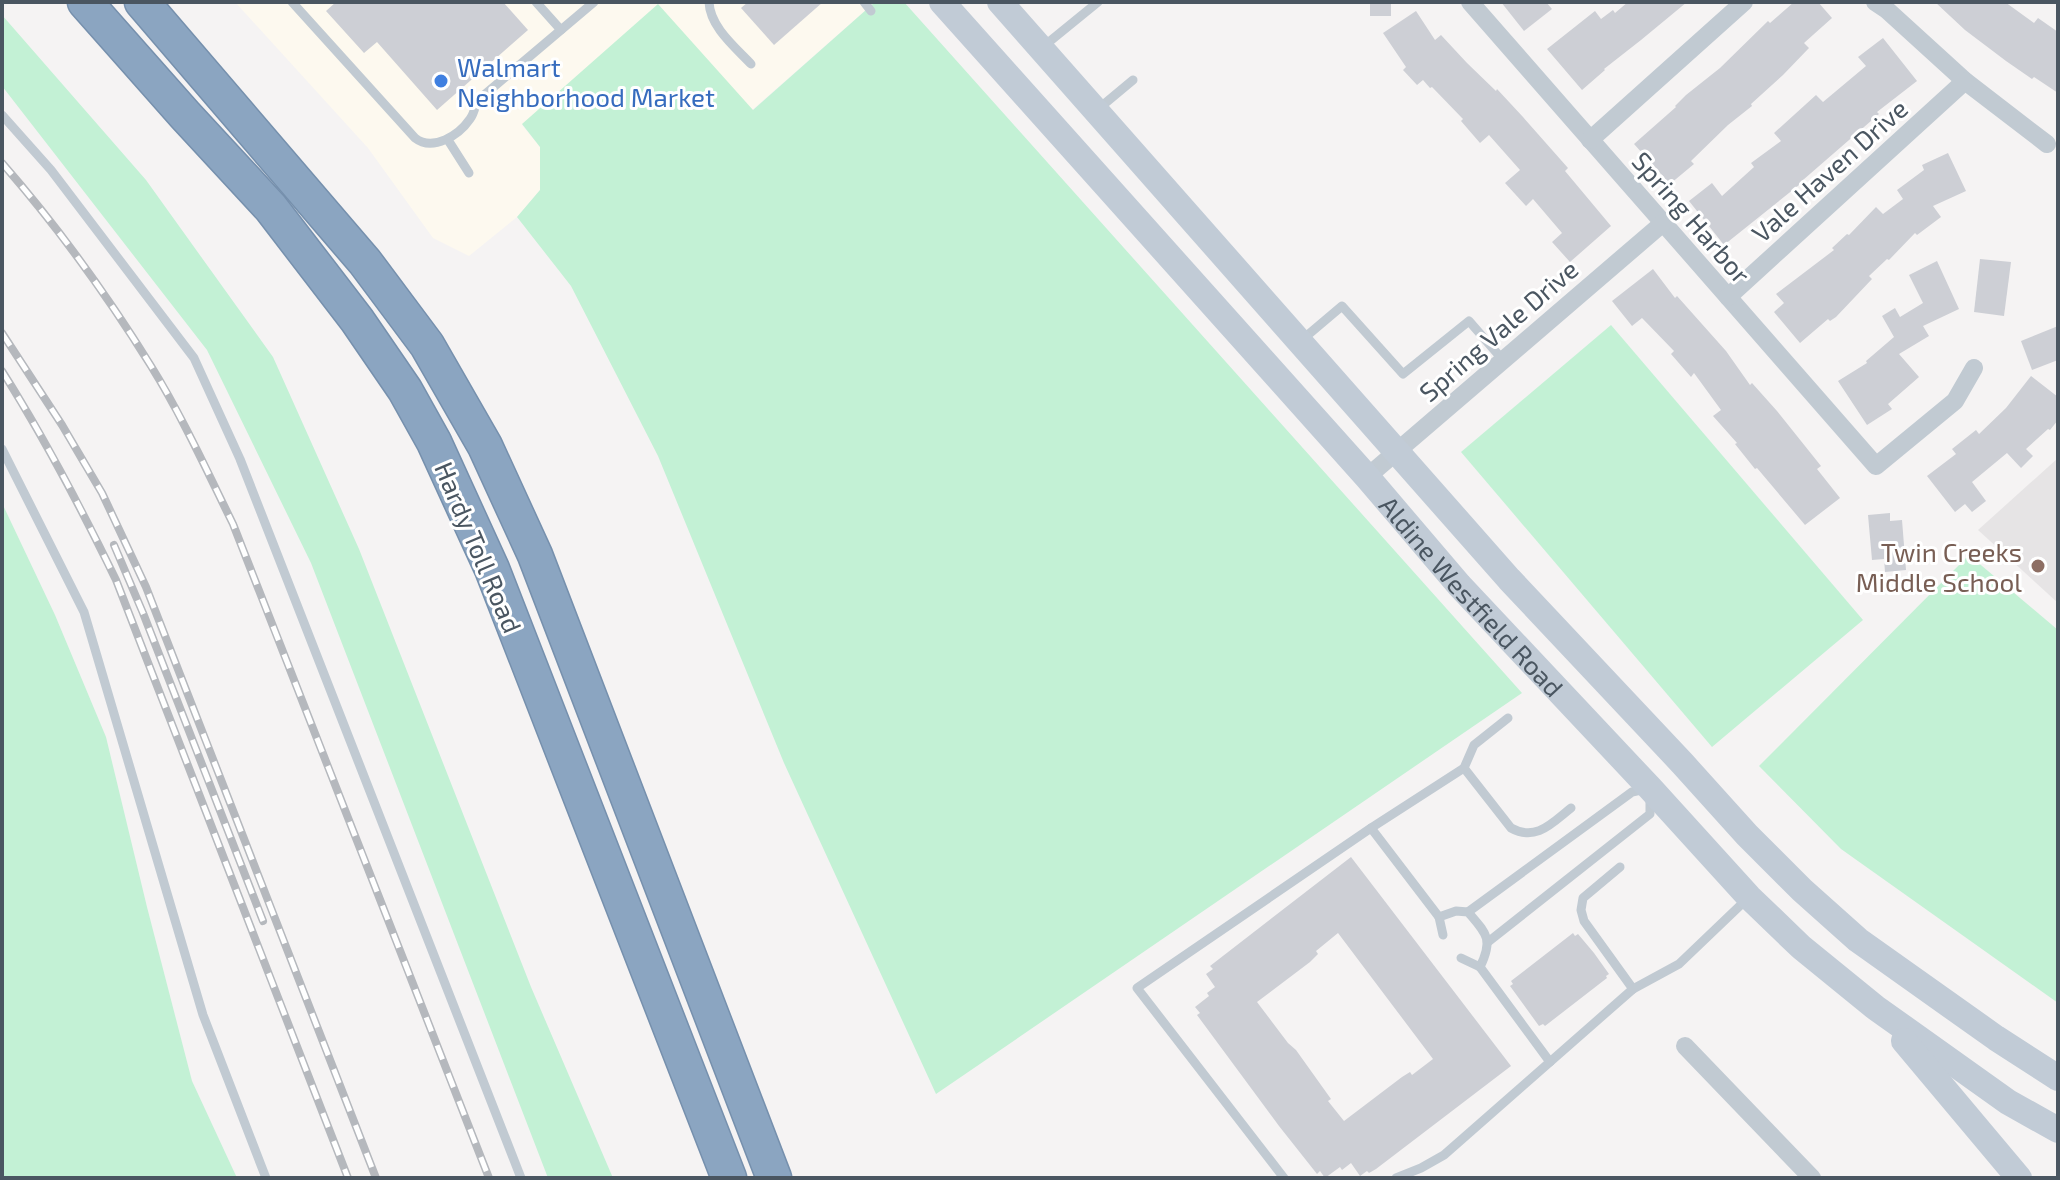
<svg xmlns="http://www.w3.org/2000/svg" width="2060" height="1180" font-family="'Exo 2',sans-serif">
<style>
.commercial{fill:#fdf9ef}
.education{fill:#e6e4e5}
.green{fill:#c3f1d5}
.building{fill:#cdcfd5;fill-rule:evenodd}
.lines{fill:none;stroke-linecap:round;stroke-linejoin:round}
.highway-casing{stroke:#7690ad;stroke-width:37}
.lane{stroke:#c1cad2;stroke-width:9}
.street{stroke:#c1cad2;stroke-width:18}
.secondary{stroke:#c1cbd6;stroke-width:26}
.highway{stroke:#8ba5c1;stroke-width:34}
.rail-casing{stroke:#b5b8bd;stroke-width:8}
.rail{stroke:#fff;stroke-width:5;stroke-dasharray:15;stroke-linecap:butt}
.shop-dot{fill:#3f7fe0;stroke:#fff;stroke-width:3}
.education-dot{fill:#8d6e63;stroke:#fff;stroke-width:3}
.labels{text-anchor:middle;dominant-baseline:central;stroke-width:6;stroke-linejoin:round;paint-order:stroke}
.shop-label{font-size:26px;fill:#366cbe;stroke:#fff;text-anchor:start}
.street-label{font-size:26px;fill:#4a5661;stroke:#fff}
.education-label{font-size:26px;fill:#785e54;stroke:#fff;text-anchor:end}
</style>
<rect width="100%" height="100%" fill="#f5f3f3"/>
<path class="commercial" d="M235,2H875L752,110L522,125L540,147V190L517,217L469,256L433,238L368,148Z"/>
<path class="education" d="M2058,458V603L1978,530Z"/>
<g class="green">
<path d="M875,2H904L1522,693L936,1094L784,763L658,456L571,286L517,217L540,190V147L522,124L658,4L753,110Z"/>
<path d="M2,15L146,180L273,357L359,549L531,987L613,1178H548L311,563L207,350L2,86Z"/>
<path d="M1611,325L1863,620L1712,747L1461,452Z"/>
<path d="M2,503L55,615L106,737L147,907L192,1081L237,1178H2Z"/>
<path d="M1969,555L2058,630V1003L1841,849L1759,766Z"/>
</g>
<g class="building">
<path d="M336,2H503L528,30L437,110L377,42L364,53L326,11Z"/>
<path d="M748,2H823L774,45L741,8Z"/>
<rect x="1370" y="2" width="21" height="14"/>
<path d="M1501,2H1546L1552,9L1524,31Z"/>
<path d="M1628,2H1687L1641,40L1604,69L1605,70L1582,90L1547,49L1595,11L1601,19L1613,10L1615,13Z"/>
<path d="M1794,2H1818L1832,18L1804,43L1809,48L1783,75L1751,104L1752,106L1728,125L1691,161L1694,164L1670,184L1634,144L1676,107L1675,106L1686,95L1720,68L1768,21L1770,23Z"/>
<path d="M1935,2H2005L2034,23L2038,18L2058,32V93L2034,77L2032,79L2006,61L1965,30Z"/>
<path d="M1416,11L1435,40L1441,35L1467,63L1496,91L1497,89L1523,117L1568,168L1565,171L1611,226L1570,262L1552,242L1562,233L1533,199L1526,206L1505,183L1520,170L1489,135L1480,143L1461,121L1463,119L1432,87L1430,88L1423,80L1417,85L1403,70L1406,67L1383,33Z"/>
<path d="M1883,38L1917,81L1877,112L1879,114L1803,180L1804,181L1724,245L1689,201L1712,183L1722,196L1754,167L1751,163L1781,141L1774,133L1816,95L1823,102L1866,66L1858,57Z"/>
<path d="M1948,153L1966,191L1933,206L1941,217L1917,235L1915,233L1889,260L1887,259L1869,276L1872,279L1836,317L1830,321L1828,319L1800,343L1774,312L1784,303L1776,294L1834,250L1832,248L1847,234L1849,235L1876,207L1883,214L1903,199L1897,190L1924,170L1922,165Z"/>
<path d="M1980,259L2011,262L2004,316L1974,312Z"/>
<path d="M1937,261L1959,309L1923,326L1929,336L1899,354L1919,377L1888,404L1892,409L1867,425L1838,381L1867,363L1866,361L1894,337L1882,316L1895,308L1900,317L1923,303L1909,275Z"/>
<path d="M1653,269L1675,298L1677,296L1726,351L1750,385L1752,383L1777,411L1821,466L1817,469L1840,498L1805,525L1757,468L1755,469L1735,444L1737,443L1713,416L1721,410L1694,373L1691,377L1671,354L1674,351L1642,318L1632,326L1612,301Z"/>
<path d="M2058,326V360L2032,370L2021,341Z"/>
<path d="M2031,376L2058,397V420L2050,430L2048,429L2026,449L2033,456L2021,468L2007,453L1972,482L1986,501L1972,512L1965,504L1955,512L1927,476L1956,454L1952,449L1976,430L1979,434L2006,408Z"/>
<path d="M1890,513V521L1902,520L1906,570L1885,572L1884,559L1872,560L1868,515Z"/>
<path d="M1351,857L1511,1066L1376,1169L1369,1173L1367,1171L1360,1176L1351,1163L1342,1170L1340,1167L1325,1178L1320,1171L1317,1174L1279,1126L1197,1015L1200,1013L1195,1007L1209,996L1207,993L1215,987L1206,974L1213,969L1210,966ZM1338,933L1433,1059L1412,1075L1410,1072L1402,1077L1344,1121L1328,1101L1331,1099L1296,1050L1288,1043L1257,1002L1310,962L1318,954L1316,951Z"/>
<path d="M1573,933L1575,936L1578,934L1594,953L1609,974L1606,976L1607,978L1545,1026L1543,1024L1539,1026L1510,986L1513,984L1511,981Z"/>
</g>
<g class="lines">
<g class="highway-casing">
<g id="highway">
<path d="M85,2L185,115L271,208L357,320L405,390L434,442L492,569L729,1178"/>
<path d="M142,2L365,262L427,345L485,446L535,555L774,1178"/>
</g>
</g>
<g class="lane">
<path d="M292,2L415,138C433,152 459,135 470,119C474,114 475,107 477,101L594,2"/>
<path d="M536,2L561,30"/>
<path d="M709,2C710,27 735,47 751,64"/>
<path d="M864,2L871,11"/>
<path d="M1044,46L1098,2"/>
<path d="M1097,110L1133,80"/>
<path d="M2,115L51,170L194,358L240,459L521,1178"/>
<path d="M448,140L469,173"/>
<path d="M1303,339L1342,306L1403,374L1469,321L1503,360"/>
<path d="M2,449L84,612L203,1015L266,1178"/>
<path d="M1464,768L1511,828C1536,842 1552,823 1571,808"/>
<path d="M1371,828L1439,917"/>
<path d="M1620,867L1583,898L1581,910L1584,921L1633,989"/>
<path d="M1468,912L1632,792L1650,788V814L1488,942"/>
<path d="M1443,935L1439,917L1456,911L1468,912C1486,933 1494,939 1480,967L1461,958"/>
<path d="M1480,967L1550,1062"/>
<path d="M1284,1178L1137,988L1371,828L1464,768L1474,745L1508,718"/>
<path d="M1396,1178L1421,1168L1444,1155L1633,989L1679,964L1748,898"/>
</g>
<g class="street">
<path d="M1470,2L1876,466L1955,401L1974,368"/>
<path d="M1875,2L1887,10L1965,81L2047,144"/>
<path d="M1590,140L1744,2"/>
<path d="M1728,297L1965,81"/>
<path d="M1367,477L1663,223"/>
<path d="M1685,1046L1812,1178"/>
</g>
<g class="secondary">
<path id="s1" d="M942,2L1367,477L1459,585L1650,788L1749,897L1801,947L1876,1008L2008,1102L2058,1130"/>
<path d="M1000,2L1509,579L1683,764L1747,835L1802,890L1858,940L1996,1038L2058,1078"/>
<path d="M1904,1041L2019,1178"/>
</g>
<use href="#highway" class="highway"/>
<g class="rail-casing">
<g id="rail">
<path d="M2,163C57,226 107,295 151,366C182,416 207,471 233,524L489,1178"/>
<path d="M2,333L62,425L102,493L146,587L376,1178"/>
<path d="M2,371C45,439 81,508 116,580L348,1178"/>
<path d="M114,545L143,613L263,921"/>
</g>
</g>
<use href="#rail" class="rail"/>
</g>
<circle class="shop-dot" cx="441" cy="81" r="8"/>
<circle class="education-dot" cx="2038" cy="566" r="8"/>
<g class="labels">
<g class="shop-label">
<text x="457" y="66">Walmart<tspan x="457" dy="30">Neighborhood Market</tspan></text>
</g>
<g class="street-label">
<text transform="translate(1829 170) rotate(-42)">Vale Haven Drive</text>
<text transform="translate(1692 217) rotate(49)">Spring Harbor</text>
<text transform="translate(1498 330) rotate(-41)">Spring Vale Drive</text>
<text transform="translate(479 547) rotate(67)">Hardy Toll Road</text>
<text stroke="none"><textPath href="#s1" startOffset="796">Aldine Westfield Road</textPath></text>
</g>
<g class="education-label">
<text x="2022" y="551">Twin Creeks<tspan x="2022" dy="30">Middle School</tspan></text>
</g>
</g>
<rect width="2060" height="1180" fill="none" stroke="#4a5661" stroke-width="8"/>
</svg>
